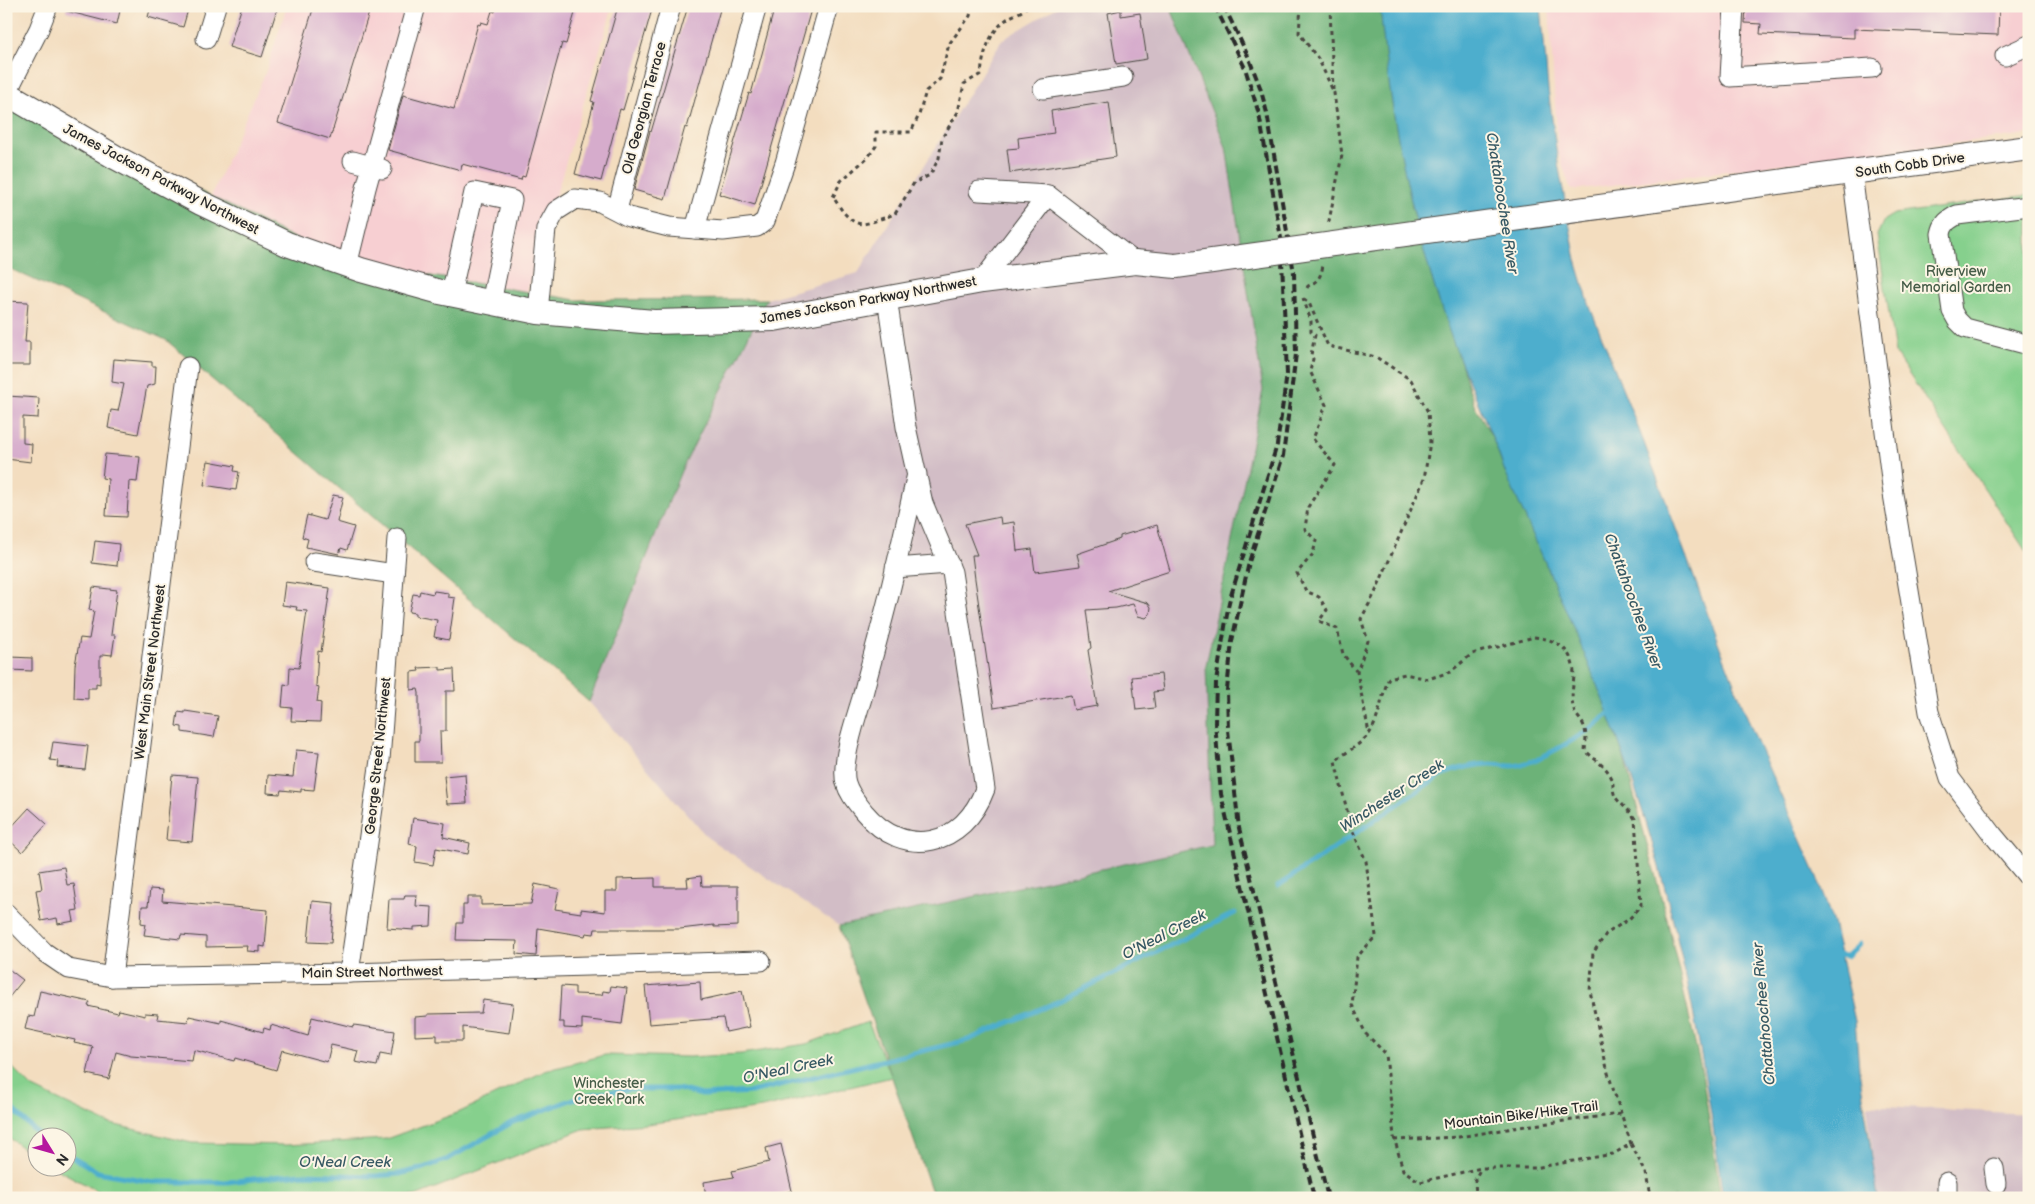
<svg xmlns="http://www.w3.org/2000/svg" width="2035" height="1204" font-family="'Balsamiq Sans',sans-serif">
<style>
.built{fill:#f7cfd2}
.industrial{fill:#d2bdc6}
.green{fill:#86d08d;stroke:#587e5c}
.forest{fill:#6cb278;stroke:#4c6e52}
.water{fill:#4eaecd;stroke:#3c6c7c}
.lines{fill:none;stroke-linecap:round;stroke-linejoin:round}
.stream{stroke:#4eaecd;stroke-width:5}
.building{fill:#d6accc}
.minor-casing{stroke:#494641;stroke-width:21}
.major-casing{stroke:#494641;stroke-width:26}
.path{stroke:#494641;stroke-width:3;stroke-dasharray:4 4;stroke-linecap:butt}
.minor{stroke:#fff;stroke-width:19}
.major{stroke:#fff;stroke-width:24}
.rail{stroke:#2b2b2b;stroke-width:4;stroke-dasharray:8 4;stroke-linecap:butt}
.major-bridge-casing{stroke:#494641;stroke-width:26;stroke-linecap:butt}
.major-bridge{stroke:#fff;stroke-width:24}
.labels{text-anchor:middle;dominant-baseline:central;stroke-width:4;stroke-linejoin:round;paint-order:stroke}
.street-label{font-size:14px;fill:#2b2b2b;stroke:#fcf5e5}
.park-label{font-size:14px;fill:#465d48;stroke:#fcf5e5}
.water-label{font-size:15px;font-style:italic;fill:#375964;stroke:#fcf5e5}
</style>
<rect width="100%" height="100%" fill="#fcf5e5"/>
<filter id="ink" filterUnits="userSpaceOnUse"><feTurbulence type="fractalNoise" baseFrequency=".02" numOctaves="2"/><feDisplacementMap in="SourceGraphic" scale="10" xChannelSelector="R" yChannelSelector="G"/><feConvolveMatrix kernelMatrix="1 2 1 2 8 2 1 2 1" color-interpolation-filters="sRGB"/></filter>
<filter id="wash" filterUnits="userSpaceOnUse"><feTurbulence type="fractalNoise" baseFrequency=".0096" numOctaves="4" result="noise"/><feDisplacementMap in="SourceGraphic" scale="20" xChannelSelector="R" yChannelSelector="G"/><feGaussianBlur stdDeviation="1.12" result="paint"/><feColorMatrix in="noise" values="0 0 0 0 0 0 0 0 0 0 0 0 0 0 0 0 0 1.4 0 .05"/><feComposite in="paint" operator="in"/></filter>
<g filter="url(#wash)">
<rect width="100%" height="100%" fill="#f3ddbf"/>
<g class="built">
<path d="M287,6H613L527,291L340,261L206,208L266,71Z"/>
<path d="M1549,6H2029V134L1571,190L1558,152Z"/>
</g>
<g class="industrial">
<path d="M1059,6H1170L1226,147L1263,390L1206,666L1212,845L839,926L708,838L589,702L681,471L767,299L858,273L1002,40Z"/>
<path d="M1867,1105L2029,1114V1198H1877Z"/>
</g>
<g class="green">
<path d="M2029,195V556L1895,353L1877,235L1884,220L1894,214Z"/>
<path d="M868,1022L892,1077L762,1108L647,1124L583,1129L415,1196L287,1197L103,1194L53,1167L68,1166V1136H38L37,1158L6,1136V1061L33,1088L107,1123L192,1143L287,1145L386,1139L460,1112L545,1071L605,1055L689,1057L741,1054L806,1044Z"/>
</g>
<g class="forest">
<path d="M1170,6H1399L1412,207L1474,404L1582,600L1667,919L1702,1073L1721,1198H934L839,926L1212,845L1206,666L1263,390L1226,147Z"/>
<path d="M6,94L340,261L577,300L767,299L681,471L589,702L166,340L6,267Z"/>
</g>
<path class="water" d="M1380,6H1541L1548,89L1558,163L1576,260L1590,307L1643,440L1721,650L1757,742L1817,877L1833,923L1855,1021L1859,1069L1878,1198H1723C1706,1068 1683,941 1644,816C1607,698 1555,585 1505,472C1489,424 1466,379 1449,331C1412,226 1390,117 1380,6Z"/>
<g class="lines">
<g class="stream">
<path d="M1278,886L1441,775C1457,769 1473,764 1490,764C1498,764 1506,766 1513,766C1537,764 1591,731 1608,714"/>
<path d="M1835,955L1847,956L1860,944"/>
<path d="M6,1103L40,1136"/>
<path d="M68,1154L98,1172L153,1182H227L301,1174L375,1176L399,1174L424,1168L448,1159L511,1123L581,1096L629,1089H678L702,1095L751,1092L968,1040L1059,1001L1235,913"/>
</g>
</g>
<g id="blocks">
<g class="building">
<path d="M67,6H121L117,24L66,11Z"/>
<path d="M151,6H189L183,27L148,17Z"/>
<path d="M242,6H278L262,57L229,47Z"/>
<path d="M314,6H371L330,139L278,123Z"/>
<path d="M496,6H577L566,44L562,43L525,177L522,176L521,180L462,164L461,170L388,150L403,95L454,109L478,24L480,25L481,22L488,24L492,11L495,12Z"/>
<path d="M618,6H653L623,110L620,109L601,181L575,174L594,102L591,101Z"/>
<path d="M688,6H721L687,128L685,127L665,199L634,190L650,131L651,132Z"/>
<path d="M775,6H812L755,205L719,194L749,93L751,94Z"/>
<path d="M1746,6H1999L1998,35L1854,29V38L1760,34L1761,24L1745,23Z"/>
<path d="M1121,10V16L1140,13L1147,59L1116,64L1108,13Z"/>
<path d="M1109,102L1116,157L1010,173L1007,149L1019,148L1018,138L1054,133L1051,111Z"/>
<path d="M6,301L28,302L25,342H30V365H6Z"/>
<path d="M114,359L152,362V366H156L155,384L147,386L138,434L108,428L111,410L118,411L124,384L112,382Z"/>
<path d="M7,396L39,398L38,418L23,417V443L32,444L31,462L6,459Z"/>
<path d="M105,454L140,457L137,482L129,481L127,517L106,516L108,479L102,478Z"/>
<path d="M208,461L235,466L234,471L239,472L236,490L204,485Z"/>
<path d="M333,495L343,497L337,522L354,527L347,550L341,548L339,554L306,547L308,539L302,537L307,515L325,520Z"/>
<path d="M1000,517L1001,524L1014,522L1017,551L1032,549L1035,572L1080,566L1077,554L1120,539V536L1157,525L1170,571L1108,591L1148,603L1151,607L1150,614L1146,618L1138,616L1133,604L1116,608L1086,610L1091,648L1088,650L1097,706L1074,710L1071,695L994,708L975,579L972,555H977L965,524Z"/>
<path d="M95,541L119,544L117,566L92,563Z"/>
<path d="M285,582L330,588L321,652L318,651L316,686L319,687L317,702L321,703L320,722L291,721L292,708L282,707L284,684L289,685L290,667L299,668L307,611L296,610L297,607L282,605Z"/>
<path d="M93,587L117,590L111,635H115L112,655L103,654V656H100V684L96,683V688H88V699L74,698L75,665L80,638L89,639L94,611L89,610Z"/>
<path d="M420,591L433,594L434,591L448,593V597L455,598L449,640L434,637L437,620L415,616V613L409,612L413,594L419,595Z"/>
<path d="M11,657L32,658V671L10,670Z"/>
<path d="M440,667V670L454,669L455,691H446V731H440L441,762H415V741H419V693L418,689L411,690V672L419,671L418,668Z"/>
<path d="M1161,674L1163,691L1153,692L1155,708L1136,710L1132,677Z"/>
<path d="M185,711L218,716L214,737L182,732V727L176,726L178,712L185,713Z"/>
<path d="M53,742L88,746L85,770L57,767L58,761L50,760Z"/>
<path d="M296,750L319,752L314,790L301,789V792L281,790L280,794L267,793L268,775L293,777Z"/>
<path d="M465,774L467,803L447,804L444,776Z"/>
<path d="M172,775L198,777L192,842L166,840Z"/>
<path d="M29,808L47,824L22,852L6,837V833Z"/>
<path d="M413,818L445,823L443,837L470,843L468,854L436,848L433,865L415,862L417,846L409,844Z"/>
<path d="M64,867L67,885L74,884L78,910L72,911L74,921L58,924L57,918L41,921L36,890L42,889L39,871Z"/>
<path d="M701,876L702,886H738V926L714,927V925L680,929H595L594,934L586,933L585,936L538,928L536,956L516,954L517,941L456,940L457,923H463V905H467V897H481V905L531,904L535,884L559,889L555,909L581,913V909L605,912V891H617V879L655,878V887H688L687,878Z"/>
<path d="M150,889L163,890L162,901L268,910L265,947L260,946V952L247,951L248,946L206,947V937L181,935L180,939L144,935L146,924L141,923L142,906H148Z"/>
<path d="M405,895H417L416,906L432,907L431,926L414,927V930L387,928L389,899H404Z"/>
<path d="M312,901L334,903L331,943L308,942Z"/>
<path d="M6,967L23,980L6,1001Z"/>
<path d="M700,982L701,1000L742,991L750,1027L726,1032L723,1018L649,1024L645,986Z"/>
<path d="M561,986L575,987V994L602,995L603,991L610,992L611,986L627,988L622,1024L582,1019V1029L564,1028V1022H559Z"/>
<path d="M40,991L90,1002L88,1006L118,1013L119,1010L145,1016V1013L158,1014L157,1019L188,1022L189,1016L221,1023V1020L263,1032L264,1028L270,1030L271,1025L308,1036L312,1017L353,1027L354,1025L395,1031L391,1056L380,1054L377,1066L355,1062L358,1051L331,1045L327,1062L282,1050L276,1070L235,1058L234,1061L194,1050L192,1061L131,1056L116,1052L109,1079L87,1074L93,1047L74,1043L75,1040L25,1029L28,1016L34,1017Z"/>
<path d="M483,1000L513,1004L509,1033L463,1027V1041H437V1035L415,1036V1017L428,1016V1014L481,1013Z"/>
<path d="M781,1144L792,1191L766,1198H706L704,1182L734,1177L732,1171L769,1162L766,1148Z"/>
</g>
</g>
</g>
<g filter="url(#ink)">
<use href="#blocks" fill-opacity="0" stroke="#494641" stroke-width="1"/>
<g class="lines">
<g class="minor-casing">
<g id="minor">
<path d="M1734,6L1730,77L1872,68"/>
<path d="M206,39L216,6"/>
<path d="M2005,56L2029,45"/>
<path d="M1043,89L1123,77"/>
<path d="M6,94L39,29L48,6"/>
<path d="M353,161L382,169"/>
<path d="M1852,173L1893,494L1929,712L1950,778L1993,835L2029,878"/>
<path d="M979,191L1048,195L1135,262"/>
<path d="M2029,206L1957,215C1948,220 1943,223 1941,234L1952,311L1957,320L1965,328L2029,345"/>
<path d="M617,210L671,6"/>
<path d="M695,229L757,6"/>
<path d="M347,266L366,188L416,6"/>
<path d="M982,281L1048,195"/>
<path d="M451,294L474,192L512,200L491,303"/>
<path d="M887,298L906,427L923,503L952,572L985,789C964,846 905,861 864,812C857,803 849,794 846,783C840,764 856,718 862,698C870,666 879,635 887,603C898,560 907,517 917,474"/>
<path d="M538,312L546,229L556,211L575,199L600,202L629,217L669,227L723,231L757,227L765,221L785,163L829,6"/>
<path d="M314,562L394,574"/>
<path d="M895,568L949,564"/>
<path d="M6,913L44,952L69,969L112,977L349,973L761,961"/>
<path d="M349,973L380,760L397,538"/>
<path d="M112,977L188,367"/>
<path d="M1994,1168L1996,1184"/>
<path d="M1947,1182V1195"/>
</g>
</g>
<g class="major-casing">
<g id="major">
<path d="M6,93L115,157L201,203L287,244L361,270L440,292L538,312L654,322L774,319L982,281L1135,262L1176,266"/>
<path d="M1792,180L2029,148"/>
</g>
</g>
<g class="path">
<path d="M972,6L970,16L949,44L940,79L926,91L919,115L911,132H876V146L868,157L841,181L833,197C840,207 849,224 863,224C868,224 889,216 895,214L914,183L930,175L939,158L942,138L958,112L964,84L981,74C983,54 989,32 1007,19C1014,14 1022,13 1027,6"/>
<path d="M1301,6L1299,33L1319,60L1334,93L1342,155L1328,226"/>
<path d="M1330,6L1333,90"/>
<path d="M1307,288L1308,286C1319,281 1321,276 1323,265"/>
<path d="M1303,298L1311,321V332L1315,335L1311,355L1313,359L1310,371L1326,405L1313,439L1335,465L1308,507L1305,529L1316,541L1313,554L1297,573L1306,591L1319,597L1327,610L1319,621L1337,629L1343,654L1356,671"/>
<path d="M1304,299L1309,303L1328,346L1376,357L1411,380L1428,412L1430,442L1424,479L1375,593L1361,619L1368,641L1357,672L1369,733"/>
<path d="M1534,637C1557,639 1574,650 1574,676C1573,686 1571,697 1573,707C1574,714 1580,718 1583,724C1587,732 1586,742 1585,750C1594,760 1607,766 1612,779C1614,786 1612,792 1616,798C1622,806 1630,810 1635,819L1641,906L1629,919L1606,934L1593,953L1590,991L1608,1073L1631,1144L1613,1154L1534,1168H1481L1420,1182L1403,1170L1394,1137L1386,1054L1366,1034L1352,1005L1357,957L1376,936L1366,861L1351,827L1335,761C1345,753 1361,744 1369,734C1380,719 1381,695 1389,678L1405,674L1428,679L1450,672L1472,654Z"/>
<path d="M1394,1140L1459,1137L1532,1125L1621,1114"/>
<path d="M1631,1144L1646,1173L1650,1198"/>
<path d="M1476,1198L1475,1179L1481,1168"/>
</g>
<use href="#minor" class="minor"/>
<use href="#major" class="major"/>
<g class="rail">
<path d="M1215,6L1245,68L1259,114L1281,238L1287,374L1277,445L1229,602L1216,682L1215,723L1221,794L1314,1198"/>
<path d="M1224,6L1248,56L1260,87L1267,113L1294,273L1296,354L1283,456L1249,562L1232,641L1227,690L1228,730L1239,828L1328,1198"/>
</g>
<g class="major-bridge-casing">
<path id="major-bridge" d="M1176,266L1792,180"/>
</g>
<use href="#major-bridge" class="major-bridge"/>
</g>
</g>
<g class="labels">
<g class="street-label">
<text transform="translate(644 108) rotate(-75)">Old Georgian Terrace</text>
<text transform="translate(1910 165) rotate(-8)">South Cobb Drive</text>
<text transform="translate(161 179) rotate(28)">James Jackson Parkway Northwest</text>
<text transform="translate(868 300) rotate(-10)">James Jackson Parkway Northwest</text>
<text transform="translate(150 672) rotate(-83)">West Main Street Northwest</text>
<text transform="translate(378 756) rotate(-84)">George Street Northwest</text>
<text transform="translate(372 972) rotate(-1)">Main Street Northwest</text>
<text transform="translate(1521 1115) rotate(-7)">Mountain Bike/Hike Trail</text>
</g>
<g class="park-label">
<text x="1956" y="271">Riverview<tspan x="1956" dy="16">Memorial Garden</tspan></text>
<text x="609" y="1083">Winchester<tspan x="609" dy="16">Creek Park</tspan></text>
</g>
<g class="water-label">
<text transform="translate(1502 203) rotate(81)">Chattahoochee River</text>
<text transform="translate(1633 601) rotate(70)">Chattahoochee River</text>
<text transform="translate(1392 796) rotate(-33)">Winchester Creek</text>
<text transform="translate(1164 935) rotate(-27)">O'Neal Creek</text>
<text transform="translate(1764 1014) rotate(-95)">Chattahoochee River</text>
<text transform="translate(788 1069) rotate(-12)">O'Neal Creek</text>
<text x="345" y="1162">O'Neal Creek</text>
</g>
</g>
<rect width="2035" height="1204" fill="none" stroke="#fcf5e5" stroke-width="25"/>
<g transform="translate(52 1152) rotate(127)"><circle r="24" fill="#fcf5e5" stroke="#a8a49b"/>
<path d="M0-4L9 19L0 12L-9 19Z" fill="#b5179e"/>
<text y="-8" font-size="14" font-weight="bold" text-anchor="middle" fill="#2b2b2b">N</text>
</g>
</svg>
